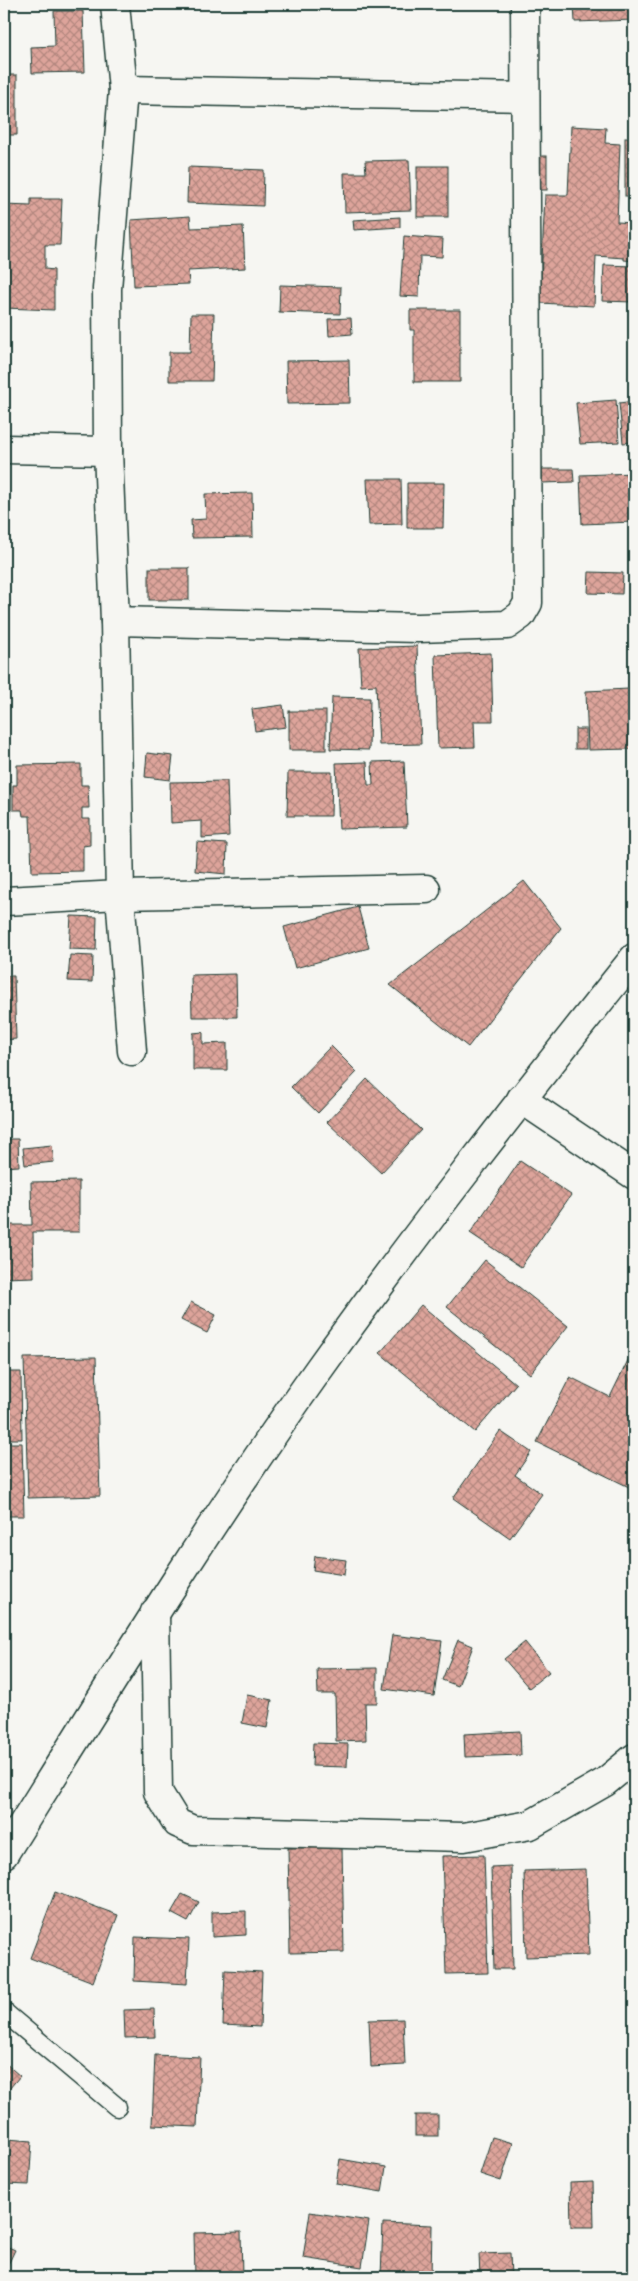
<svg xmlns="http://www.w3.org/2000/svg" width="638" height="2281" font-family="Sriracha,sans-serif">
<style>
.building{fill:url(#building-cross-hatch);stroke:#1f3d34}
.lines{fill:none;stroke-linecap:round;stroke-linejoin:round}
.service-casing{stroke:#1f3d34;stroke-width:21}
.minor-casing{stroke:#1f3d34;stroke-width:31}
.service{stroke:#f6f6f2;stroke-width:18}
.minor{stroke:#f6f6f2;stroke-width:28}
</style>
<defs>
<pattern id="building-cross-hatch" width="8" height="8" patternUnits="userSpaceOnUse" patternTransform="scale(1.25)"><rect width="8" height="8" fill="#dda49b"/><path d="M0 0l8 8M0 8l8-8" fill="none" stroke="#b3877f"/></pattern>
</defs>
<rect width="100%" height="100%" fill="#f6f6f2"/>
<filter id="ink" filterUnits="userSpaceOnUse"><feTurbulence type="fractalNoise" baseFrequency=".02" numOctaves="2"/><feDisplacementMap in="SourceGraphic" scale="10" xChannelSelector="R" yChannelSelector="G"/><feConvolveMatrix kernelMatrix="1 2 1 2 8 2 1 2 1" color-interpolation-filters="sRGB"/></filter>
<g filter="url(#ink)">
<g class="building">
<path d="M574,4H634V20L575,22Z"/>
<path d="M54,11H83L85,72L32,73L31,47L55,46Z"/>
<path d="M6,75H17V135H4V89H6Z"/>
<path d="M571,126L606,128L605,143L620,144L617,222L634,223V261L624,260V258L596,256L594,306L540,303L545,195H568Z"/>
<rect x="625" y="138" width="9" height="58"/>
<rect x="528" y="156" width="19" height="34"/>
<path d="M409,160L411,210L345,212L344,173H366L365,161Z"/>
<rect x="417" y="166" width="31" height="51"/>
<path d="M188,167L264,170L263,206L187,203Z"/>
<path d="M31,199H62L60,245H45V269L54,270V310L4,308V205L31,206Z"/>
<path d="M190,216L191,228L243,226L245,268L188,271L189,284L134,286L131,220Z"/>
<path d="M400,217V227L354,230L353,220Z"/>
<path d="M404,236L443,239L442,257L420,256L419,297L400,296Z"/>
<path d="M604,265L634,266L633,302L602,301Z"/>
<path d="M280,285L341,287L340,314L279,312Z"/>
<path d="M410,310H460V382H414V330H410Z"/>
<path d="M191,314H214L212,381H169V352H190Z"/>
<path d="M351,318L352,334L329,336L328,319Z"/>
<path d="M349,360L350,403L287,404L286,361Z"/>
<path d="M616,400L619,442L580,444L576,403Z"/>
<path d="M634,401V442L623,443L619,403Z"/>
<path d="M542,469H573L574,482L542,483Z"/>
<path d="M634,473V522L582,524L580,475Z"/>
<path d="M367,479H401L402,524L369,525Z"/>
<path d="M407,483H444L443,528H407Z"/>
<path d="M252,493L253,537L192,538L191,520L206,519L205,494Z"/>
<rect x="149" y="568" width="40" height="32"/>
<path d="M589,572L623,573L622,594L588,593Z"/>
<path d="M417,646L421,744L379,745L376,685L361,686L359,648Z"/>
<path d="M491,653L493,721H474L475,747L438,748L435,655Z"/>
<path d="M629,689L631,749L588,750L586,691Z"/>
<path d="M332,697L370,698L369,750L330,749Z"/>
<path d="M283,705L286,727L255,731L252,709Z"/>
<rect x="289" y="711" width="37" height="39"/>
<rect x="575" y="729" width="11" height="20"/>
<path d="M147,753L173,756L170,780L145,777Z"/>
<path d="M404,761L407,827L339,829L336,763L367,762L368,785H373L372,762Z"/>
<path d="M81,764V785H88L89,808H82V819H90V845L83,846V871L32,872L30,816H23L22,810H13V785H17V765Z"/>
<path d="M288,772H332L331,816H287Z"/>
<path d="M227,781L229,836L202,838V821L171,823L170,782Z"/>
<rect x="4" y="782" width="7" height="36"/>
<path d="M197,842L227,844L226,874L195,871Z"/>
<path d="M524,881L561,928L468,1047L390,985Z"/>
<path d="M358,907L369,948L295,968L284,927Z"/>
<path d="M71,916L97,917L96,950L69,949Z"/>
<path d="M70,955L93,956L92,982L68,981Z"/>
<path d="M236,974L237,1017H192L191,975Z"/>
<path d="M4,976H14L16,1039L4,1040Z"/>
<path d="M203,1032V1044L227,1043V1070H193V1033Z"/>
<path d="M331,1046L357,1072L318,1113L291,1087Z"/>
<path d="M367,1079L421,1130L381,1173L327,1122Z"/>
<path d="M4,1139H18L19,1166L4,1167Z"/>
<path d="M52,1145L54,1162L25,1165L23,1148Z"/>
<path d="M520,1161L571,1195L521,1267L470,1233Z"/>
<path d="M79,1181V1232H33L34,1277L4,1278V1225H32L31,1182Z"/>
<path d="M485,1260L568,1326L530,1374L447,1307Z"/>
<path d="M191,1302L216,1315L207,1333L181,1320Z"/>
<path d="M421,1305L516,1384L475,1432L380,1353Z"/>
<path d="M634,1348V1482L631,1488L537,1442L570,1377L610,1397Z"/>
<path d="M96,1357L100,1496L28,1498L24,1358Z"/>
<path d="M4,1372H21L22,1439H4Z"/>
<path d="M500,1431L531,1452L515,1475L542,1494L510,1538L453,1498Z"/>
<path d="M4,1443H22L24,1516H4Z"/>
<path d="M315,1556L346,1560L344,1575L313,1570Z"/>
<path d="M634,1595V1652H633Z"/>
<path d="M392,1635L442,1641L434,1696L384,1689Z"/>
<path d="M458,1640L473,1646L458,1686L442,1680Z"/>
<path d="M525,1642L549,1672L529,1688L504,1659Z"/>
<path d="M377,1668V1703H365L366,1740L336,1741L335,1694H318L317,1669Z"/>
<path d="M247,1695L272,1700L267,1728L242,1723Z"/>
<path d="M520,1731L521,1755L465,1757L464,1734Z"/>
<path d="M313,1743L348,1744L347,1767L312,1766Z"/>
<path d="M342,1847L344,1952L290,1953L288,1848Z"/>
<path d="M484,1855L488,1973L446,1974L442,1856Z"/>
<path d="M511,1866L513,1969H494L491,1867Z"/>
<path d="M586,1869L589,1955L526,1957L524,1871Z"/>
<path d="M55,1892L118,1915L93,1982L30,1958Z"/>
<path d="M182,1894L199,1902L188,1922L171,1913Z"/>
<path d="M246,1911V1935L212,1937V1912Z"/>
<path d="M135,1937L189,1939L187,1984L134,1981Z"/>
<path d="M225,1970L262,1972L260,2027L223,2025Z"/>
<path d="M154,2009L155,2037L125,2038L124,2010Z"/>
<path d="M403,2019L405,2065L371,2067L369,2020Z"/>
<path d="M155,2055L200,2057L197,2127L152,2125Z"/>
<path d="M4,2062L20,2076L4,2095Z"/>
<rect x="415" y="2115" width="23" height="21"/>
<path d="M492,2137L513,2143L501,2181L480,2174Z"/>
<path d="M7,2139L32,2141L29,2185L4,2184Z"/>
<path d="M340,2159L386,2167L382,2192L336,2184Z"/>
<path d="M593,2182L594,2227H571L570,2183Z"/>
<path d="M310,2212L369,2221L362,2267L303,2258Z"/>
<path d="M383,2223L432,2225L431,2277H381Z"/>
<path d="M241,2232L242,2277H195L194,2233Z"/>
<path d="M4,2245L15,2250L4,2273Z"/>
<path d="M510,2253L511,2277H480L479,2254Z"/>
</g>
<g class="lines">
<g class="service-casing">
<path id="service" d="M4,2012L117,2107"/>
</g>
<g class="minor-casing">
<g id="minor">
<path d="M115,4L123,90L107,289L108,451L115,621L418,628L507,625L521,615L528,603L525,4"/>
<path d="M123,90L524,97"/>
<path d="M4,449L108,451"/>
<path d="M115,621L120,895L132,1051"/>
<path d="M5,901L120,895L426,889"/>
<path d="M521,1099L634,1175"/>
<path d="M155,1612L158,1792L177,1823L193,1830L464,1837L530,1825L605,1782L634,1758"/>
<path d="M4,1854C106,1691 207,1526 319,1369C419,1229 526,1093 634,958"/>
</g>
</g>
<use href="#service" class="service"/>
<use href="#minor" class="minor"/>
</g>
</g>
<rect width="638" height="2281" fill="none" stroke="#f6f6f2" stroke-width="20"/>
<rect x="10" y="10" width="618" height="2261" fill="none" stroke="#1f3d34" stroke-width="2" filter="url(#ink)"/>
</svg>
